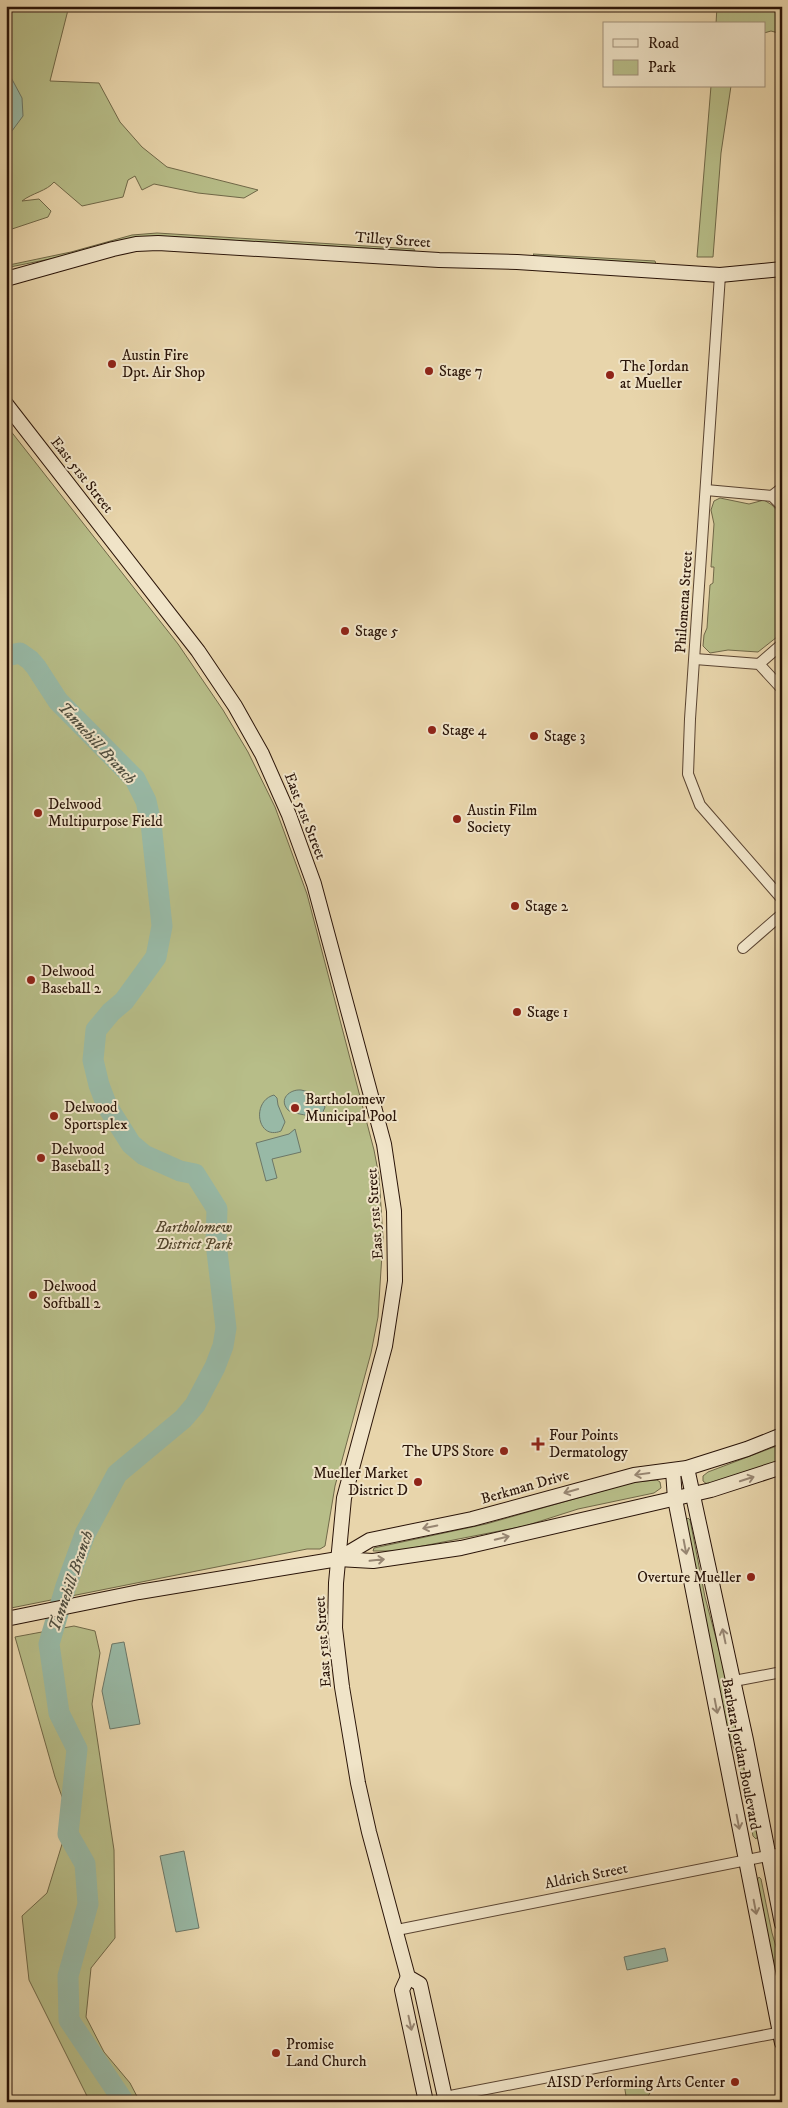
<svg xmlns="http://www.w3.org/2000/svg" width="788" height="2108" font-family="'IM FELL DW Pica',serif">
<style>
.green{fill:#b7bd88;stroke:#706848}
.water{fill:#98b9a6;stroke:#6c7767}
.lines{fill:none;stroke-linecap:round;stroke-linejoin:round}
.river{stroke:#98b9a6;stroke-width:21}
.street-casing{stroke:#5a4431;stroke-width:12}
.secondary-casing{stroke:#2a1408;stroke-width:16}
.street{stroke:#f0e4c8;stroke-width:10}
.secondary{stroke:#f0e4c8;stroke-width:14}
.oneway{stroke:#978672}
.poi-dot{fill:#8f2418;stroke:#f0e4c8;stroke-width:2}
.labels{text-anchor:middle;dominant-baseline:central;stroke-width:4;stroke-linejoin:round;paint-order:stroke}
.street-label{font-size:15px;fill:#2a1408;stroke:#f0e4c8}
.poi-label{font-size:15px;fill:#2a1408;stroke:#f0e4c8;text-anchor:start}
.park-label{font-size:15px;font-style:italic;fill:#54472e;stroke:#f0e4c8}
.water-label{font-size:16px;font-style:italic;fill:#504e3f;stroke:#f0e4c8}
</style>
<rect width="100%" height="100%" fill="#e8d5ab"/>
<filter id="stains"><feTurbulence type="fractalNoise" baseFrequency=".004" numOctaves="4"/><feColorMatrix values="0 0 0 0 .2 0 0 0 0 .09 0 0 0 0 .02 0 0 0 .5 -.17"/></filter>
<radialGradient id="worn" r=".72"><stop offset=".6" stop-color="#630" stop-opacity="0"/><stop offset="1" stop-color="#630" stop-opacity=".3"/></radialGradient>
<g class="green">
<path d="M6,6H69L50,81L99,83L120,122L142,147L167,167L258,190L244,198L198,193L154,184L142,190L135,176L128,180L123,197L82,206L54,182C47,191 32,193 22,201L39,199L51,211L48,217L6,231Z"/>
<path d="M717,6H782V34L771,31L764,33V24H716Z"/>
<path d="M711,86H731L721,153L713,257H697Z"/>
<path d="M157,233L414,249L415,251L159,236L141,237L70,255L10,267L9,265L71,252L132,235Z"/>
<path d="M533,254L655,261L656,264L536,257Z"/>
<path d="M6,425L178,644L223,710L248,752L275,807L307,894L374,1150L379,1176L383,1238L378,1317L371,1353L335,1486L325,1546L320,1549H307L6,1609Z"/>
<path d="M720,498L749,504L764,500L772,505L782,516V633L758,652L728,650L710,653L703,646L704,635L707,628L710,585L713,583L714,567H711L714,524L711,510L714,501Z"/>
<path d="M782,1444V1462L708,1485L703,1481V1476L708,1472Z"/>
<path d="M657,1480L660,1482L661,1488L654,1493L578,1509L525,1526L397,1551H373L374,1548L486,1524L634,1482Z"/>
<path d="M688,1518L690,1520L705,1597L725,1672L758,1836L756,1839L753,1836L741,1773L726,1723L686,1520Z"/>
<path d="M74,1626L95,1631L100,1653L92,1704L114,1850L115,1938L91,1968L86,2017L104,2052L130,2083L140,2102H90L29,1980L22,1916L47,1893L63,1841L66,1808L55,1777L15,1637Z"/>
<path d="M759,1877L761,1879L772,1933L782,1967V2007L757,1880Z"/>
<path d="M645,2080L651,2088C650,2101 638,2102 627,2102L624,2084Z"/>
</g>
<g class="water">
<path d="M6,68L22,98L23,116L6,139L8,121Z"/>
<path d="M301,1090C311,1092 321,1096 325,1107L322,1114L314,1118C307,1114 292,1114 288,1110C278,1099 290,1089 301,1090Z"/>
<path d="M274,1095L277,1098L278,1105L285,1122L281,1131C257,1141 251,1101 274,1095Z"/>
<path d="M295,1129L301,1152L272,1159L277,1178L266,1181L256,1143L289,1134Z"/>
<path d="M124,1642L140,1724L110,1729L102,1691L112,1644Z"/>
<path d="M184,1851L199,1928L176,1932L160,1856Z"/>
<path d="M665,1948L668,1961L627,1970L624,1957Z"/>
</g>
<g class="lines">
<path class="river" d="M6,656L20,653L30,660L36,667L58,701L135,779L146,801L151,823L162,926L156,957L124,1001L111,1012L96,1030L93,1060L99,1085L107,1106L131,1144L144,1155L180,1171L195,1174L217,1209L216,1243L226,1328L223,1346L215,1367L195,1405L183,1419L117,1474L85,1534L66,1586L49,1644L59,1713L77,1749L68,1834L85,1864L88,1904L68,1976L69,2020L124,2102"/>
<g class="street-casing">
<g id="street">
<path d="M720,275L690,719L688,774L700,805L782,899"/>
<path d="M706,490L772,496L782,506"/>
<path d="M772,496L782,488"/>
<path d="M695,659L759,664L782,689"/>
<path d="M759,664L782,644"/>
<path d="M743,948L782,914"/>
<path d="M734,1681L782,1672"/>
<path d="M397,1930L782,1853"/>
<path d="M445,2097L782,2032"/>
</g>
</g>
<g class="secondary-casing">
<g id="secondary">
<path d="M6,279L113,249L136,244L158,243L439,260L517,262L720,275L782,269"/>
<path d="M6,404L198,651L235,706L262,754L289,815L314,884L384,1144L394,1211L395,1281L385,1346L344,1498L336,1583L335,1628L342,1687L358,1783L369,1832L408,1977L420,1984L446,2102"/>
<path d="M687,1468L746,1740L782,1924"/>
<path d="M673,1471L675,1499L782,2043"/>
<path d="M338,1559L370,1540L472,1519L634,1475L687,1468L747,1449L782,1435"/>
<path d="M6,1619L139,1592L338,1559L373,1561L461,1548L711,1490L782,1467"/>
<path d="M408,1977L402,1990L426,2102"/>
</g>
</g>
<use href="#street" class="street"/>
<use href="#secondary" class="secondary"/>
</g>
<defs><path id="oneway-shaft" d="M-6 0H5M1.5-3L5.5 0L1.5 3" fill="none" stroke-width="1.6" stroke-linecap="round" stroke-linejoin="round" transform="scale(1.25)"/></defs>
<g class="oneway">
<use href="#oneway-shaft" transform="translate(642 1474) rotate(172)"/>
<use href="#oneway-shaft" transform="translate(747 1479) rotate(-18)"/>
<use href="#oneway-shaft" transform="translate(571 1491) rotate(164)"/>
<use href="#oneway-shaft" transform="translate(430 1527) rotate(168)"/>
<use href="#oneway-shaft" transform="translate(502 1538) rotate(-14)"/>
<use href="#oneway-shaft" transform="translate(685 1547) rotate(79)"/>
<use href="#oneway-shaft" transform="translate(377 1560) rotate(-6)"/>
<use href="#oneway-shaft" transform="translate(724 1636) rotate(-102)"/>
<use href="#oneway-shaft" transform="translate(716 1706) rotate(79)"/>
<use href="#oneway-shaft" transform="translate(738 1822) rotate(79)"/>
<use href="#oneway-shaft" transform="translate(755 1907) rotate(79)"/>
<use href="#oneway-shaft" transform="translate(410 2023) rotate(78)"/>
</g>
<g class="poi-dot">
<circle cx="112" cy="364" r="5"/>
<circle cx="429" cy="371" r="5"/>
<circle cx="610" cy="375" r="5"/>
<circle cx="345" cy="631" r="5"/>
<circle cx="432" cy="730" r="5"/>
<circle cx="534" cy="736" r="5"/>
<circle cx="38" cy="813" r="5"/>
<circle cx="457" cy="819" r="5"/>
<circle cx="515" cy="906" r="5"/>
<circle cx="31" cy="980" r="5"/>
<circle cx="517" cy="1012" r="5"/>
<circle cx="295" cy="1108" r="5"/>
<circle cx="54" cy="1116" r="5"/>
<circle cx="41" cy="1158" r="5"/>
<circle cx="33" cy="1295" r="5"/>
<path d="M535.5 1436.5h5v5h5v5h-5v5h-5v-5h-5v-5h5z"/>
<circle cx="504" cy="1451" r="5"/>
<circle cx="418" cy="1482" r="5"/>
<circle cx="751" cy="1577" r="5"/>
<circle cx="276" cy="2053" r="5"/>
<circle cx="735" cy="2082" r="5"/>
</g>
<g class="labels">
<g class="street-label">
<text transform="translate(393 240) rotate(4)">Tilley Street</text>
<text transform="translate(82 475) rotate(52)">East 51st Street</text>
<text transform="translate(684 602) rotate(-86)">Philomena Street</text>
<text transform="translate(305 816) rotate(69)">East 51st Street</text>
<text transform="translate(375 1214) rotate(-94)">East 51st Street</text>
<text transform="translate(525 1487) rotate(-16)">Berkman Drive</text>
<text transform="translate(323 1642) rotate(-94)">East 51st Street</text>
<text transform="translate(741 1754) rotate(79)">Barbara Jordan Boulevard</text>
<text transform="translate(586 1876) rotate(-11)">Aldrich Street</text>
</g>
<g class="poi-label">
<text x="122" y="355">Austin Fire<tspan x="122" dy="17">Dpt. Air Shop</tspan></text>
<text x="620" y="366">The Jordan<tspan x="620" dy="17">at Mueller</tspan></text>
<text x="439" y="371">Stage 7</text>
<text x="355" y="631">Stage 5</text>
<text x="442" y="730">Stage 4</text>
<text x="544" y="736">Stage 3</text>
<text x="48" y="804">Delwood<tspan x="48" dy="17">Multipurpose Field</tspan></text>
<text x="467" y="810">Austin Film<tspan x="467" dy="17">Society</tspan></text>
<text x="525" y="906">Stage 2</text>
<text x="41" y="971">Delwood<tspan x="41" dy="17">Baseball 2</tspan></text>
<text x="527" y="1012">Stage 1</text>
<text x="305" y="1099">Bartholomew<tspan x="305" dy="17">Municipal Pool</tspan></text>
<text x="64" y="1107">Delwood<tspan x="64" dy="17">Sportsplex</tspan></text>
<text x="51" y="1149">Delwood<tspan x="51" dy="17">Baseball 3</tspan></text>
<text x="43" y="1286">Delwood<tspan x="43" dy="17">Softball 2</tspan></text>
<text x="549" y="1435">Four Points<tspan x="549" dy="17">Dermatology</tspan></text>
<text x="494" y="1451" text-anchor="end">The UPS Store</text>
<text x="408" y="1473" text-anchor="end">Mueller Market<tspan x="408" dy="17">District D</tspan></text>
<text x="741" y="1577" text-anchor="end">Overture Mueller</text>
<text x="286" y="2044">Promise<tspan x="286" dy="17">Land Church</tspan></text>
<text x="725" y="2082" text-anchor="end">AISD Performing Arts Center</text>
</g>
<g class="park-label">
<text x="194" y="1227">Bartholomew<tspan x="194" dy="17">District Park</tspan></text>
</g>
<g class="water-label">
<text transform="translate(97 743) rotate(47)">Tannehill Branch</text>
<text transform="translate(71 1581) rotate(-71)">Tannehill Branch</text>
</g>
</g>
<rect width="788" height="2108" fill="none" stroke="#e8d5ab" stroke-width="25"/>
<rect x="8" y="8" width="773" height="2093" fill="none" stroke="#2a1408" stroke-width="2.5"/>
<rect x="12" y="12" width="763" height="2083" fill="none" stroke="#2a1408"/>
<rect x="603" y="22" width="162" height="65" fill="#f0e4c8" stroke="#a1917b"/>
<rect x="613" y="39" width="25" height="8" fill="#f0e4c8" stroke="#a1917b"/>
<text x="648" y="48" font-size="15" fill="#2a1408">Road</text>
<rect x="613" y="60" width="25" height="15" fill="#b7bd88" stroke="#a1917b"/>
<text x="648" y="72" font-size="15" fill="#2a1408">Park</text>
<rect width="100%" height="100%" filter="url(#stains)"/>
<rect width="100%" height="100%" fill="url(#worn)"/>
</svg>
